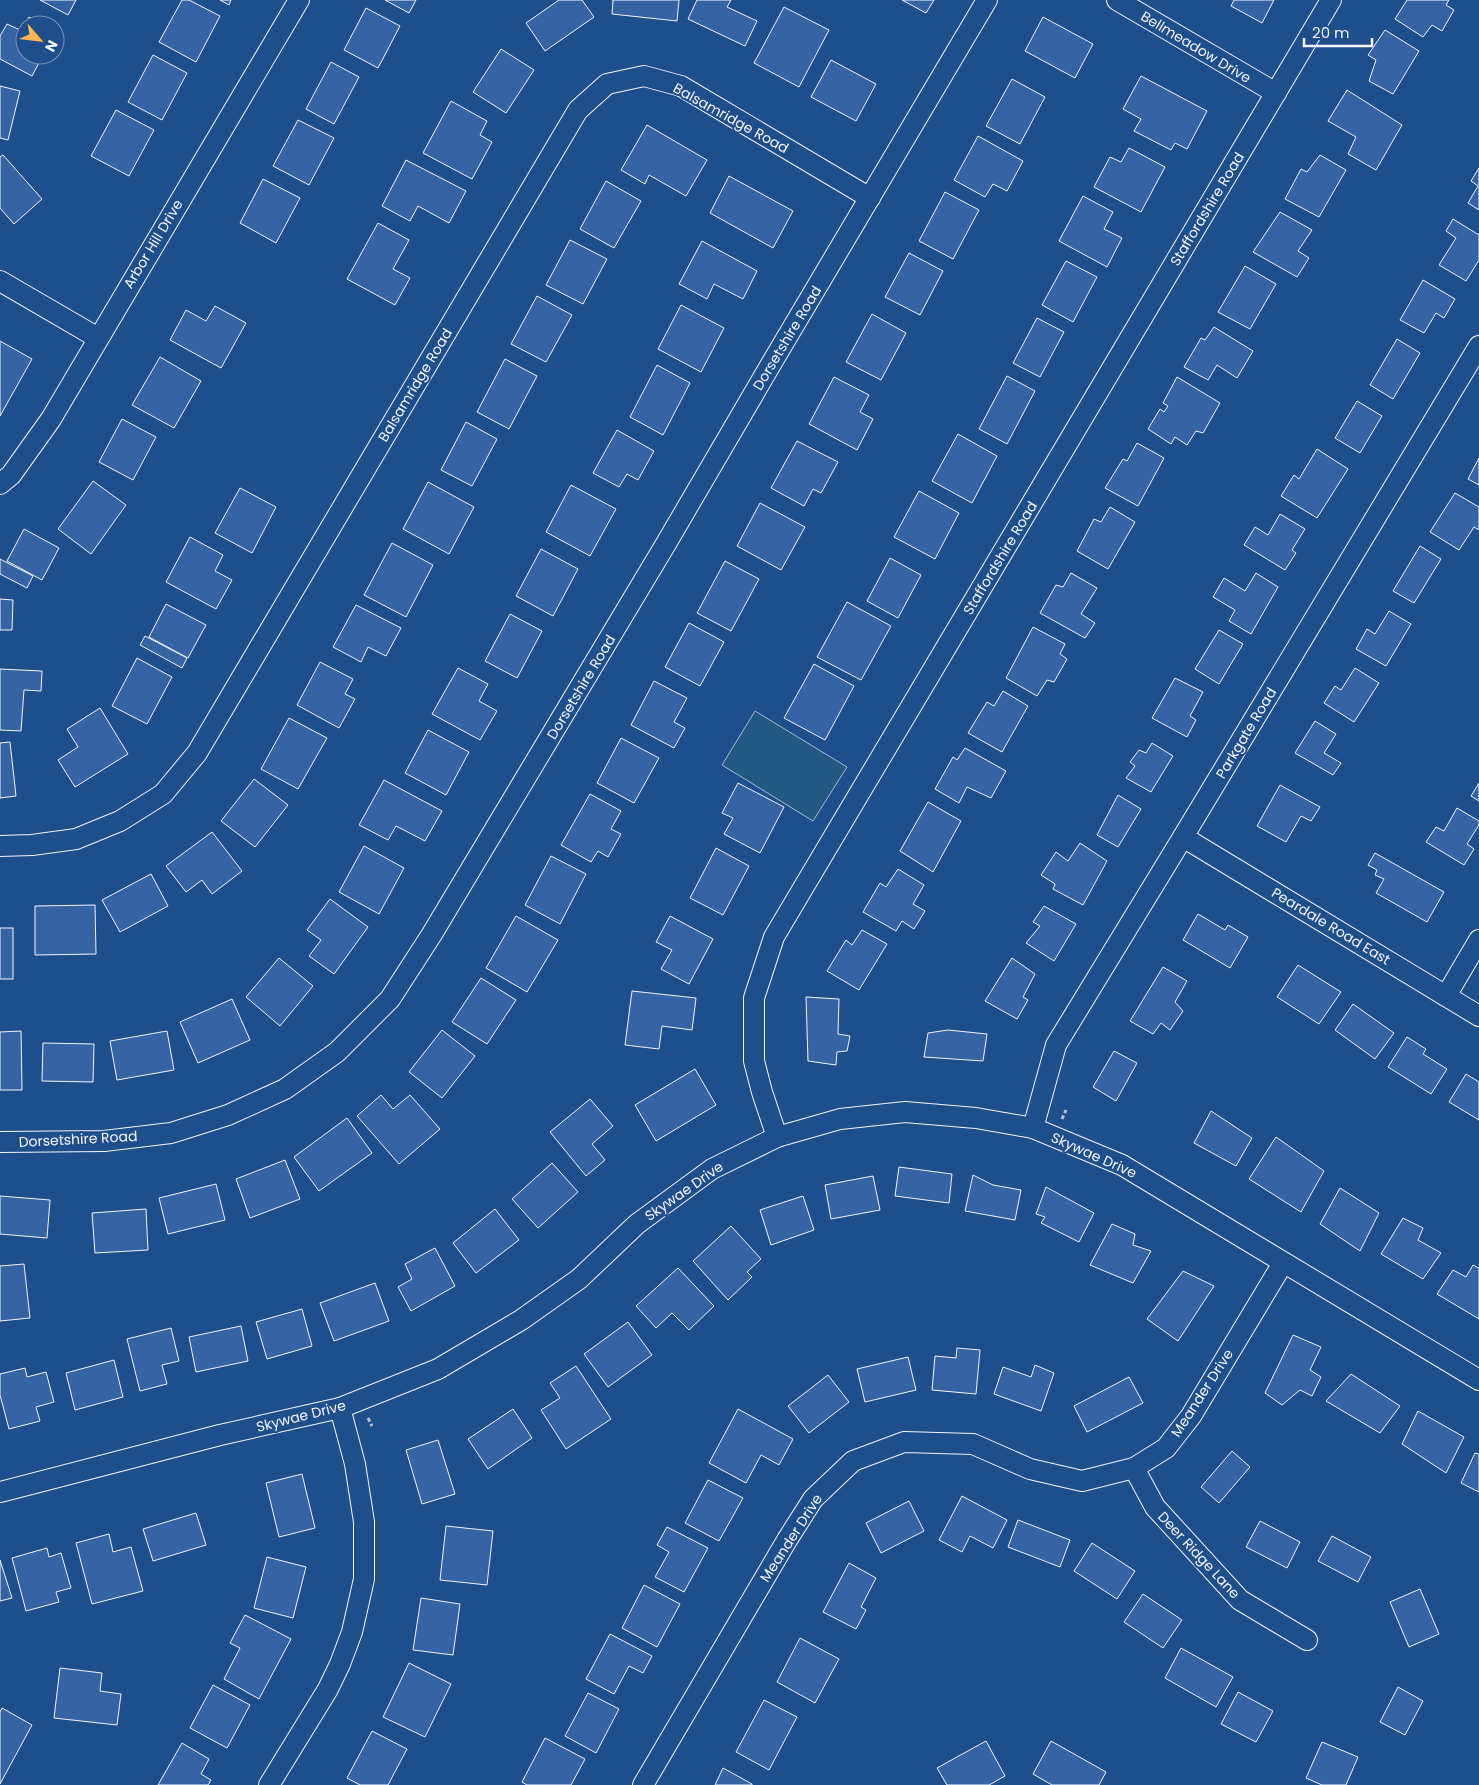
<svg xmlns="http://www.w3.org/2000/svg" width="1479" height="1785" font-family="Poppins,sans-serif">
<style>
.green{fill:#245a82;stroke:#a8bbd7}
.building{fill:#3563a3;stroke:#f2f6ff}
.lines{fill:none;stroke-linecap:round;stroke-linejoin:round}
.minor-casing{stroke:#f2f6ff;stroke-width:22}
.path{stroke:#b3c4dc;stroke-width:3;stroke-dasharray:4 2.5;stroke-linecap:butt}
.minor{stroke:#1f4e8c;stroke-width:20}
.labels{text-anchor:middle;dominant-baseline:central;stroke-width:4;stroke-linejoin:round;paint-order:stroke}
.street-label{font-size:14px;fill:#f2f6ff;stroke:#1f4e8c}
</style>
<rect width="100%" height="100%" fill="#1f4e8c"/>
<path class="green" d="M755,711L847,767L813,821L722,765Z"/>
<g class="building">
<path d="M40,0H76L68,15Z"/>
<path d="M182,0H189L220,16L196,62L159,42Z"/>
<path d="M220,0H231L229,5Z"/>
<path d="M385,0H416L409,13Z"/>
<path d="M559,0H582L594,17L545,51L526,23Z"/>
<path d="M613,0H679L677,21L612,14Z"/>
<path d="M697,0H731L727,7L757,21L745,46L688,19Z"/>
<path d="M902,0H934L926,13Z"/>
<path d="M1234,0H1274L1262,23L1231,6Z"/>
<path d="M1407,0H1449L1446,5L1454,10L1442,31L1432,25L1423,37L1395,19Z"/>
<path d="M784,7L829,30L799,87L754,63Z"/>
<path d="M366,8L400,26L378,68L344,50Z"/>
<path d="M29,17L44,25H25V55H43L32,76L0,59V36L7,24L22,31Z"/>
<path d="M1043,17L1093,44L1075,78L1025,51Z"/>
<path d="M1385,30L1419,51L1393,94L1369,81L1376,60L1368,55Z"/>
<path d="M501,49L534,70L506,113L473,92Z"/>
<path d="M153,55L187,73L162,120L128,102Z"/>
<path d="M831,60L876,84L856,121L811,97Z"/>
<path d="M331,62L359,77L334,124L306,109Z"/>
<path d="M1141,76L1207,111L1187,149L1175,143L1171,150L1134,131L1141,119L1123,109Z"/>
<path d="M1012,79L1045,97L1020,144L986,126Z"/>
<path d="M0,86L20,91L8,140L0,138Z"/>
<path d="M1347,90L1402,125L1376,170L1348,154L1356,137L1328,121Z"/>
<path d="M451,101L487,121L480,135L492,142L472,179L423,153Z"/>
<path d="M116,110L154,130L129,176L91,156Z"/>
<path d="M298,120L334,138L309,185L273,166Z"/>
<path d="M647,125L707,160L686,196L649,175L645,184L621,170Z"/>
<path d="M978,136L1023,161L1007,191L993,184L985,197L954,180Z"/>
<path d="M1129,148L1165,167L1141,212L1094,187L1110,157L1121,162Z"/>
<path d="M3,155L42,199L14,224L0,208V157Z"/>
<path d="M1320,155L1346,170L1319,217L1285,199L1301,169L1307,172Z"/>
<path d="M406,160L466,191L449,223L418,206L410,221L382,206Z"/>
<path d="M1479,168V210L1468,203L1478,186L1471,181Z"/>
<path d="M729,176L793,211L773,248L710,213Z"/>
<path d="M263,179L300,198L276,243L240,223Z"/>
<path d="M606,181L641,201L614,248L580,229Z"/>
<path d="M945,192L979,210L953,259L919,241Z"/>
<path d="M1083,196L1113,212L1104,229L1122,238L1107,267L1059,241Z"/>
<path d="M1280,212L1312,230L1298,251L1309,258L1297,277L1253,252Z"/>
<path d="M1453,219L1479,235V260L1466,281L1439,265L1456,238L1446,231Z"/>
<path d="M378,223L409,240L393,269L410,278L395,305L347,279Z"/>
<path d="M570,240L607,259L583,304L546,285Z"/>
<path d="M702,241L757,271L743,299L714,284L707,299L679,284Z"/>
<path d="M909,253L943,271L920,315L885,297Z"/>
<path d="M1066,261L1097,277L1073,322L1042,305Z"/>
<path d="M1245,266L1276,284L1250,329L1218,312Z"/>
<path d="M1423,280L1455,299L1444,318L1436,313L1424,333L1400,320Z"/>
<path d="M537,296L572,315L546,362L511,344Z"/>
<path d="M681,305L724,328L701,372L658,349Z"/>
<path d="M215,306L246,323L221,368L170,340L186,310L206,321Z"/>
<path d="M872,314L906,333L881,380L846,362Z"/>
<path d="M1037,318L1064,332L1040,377L1013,363Z"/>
<path d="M1214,327L1253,351L1237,378L1217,365L1208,380L1184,367L1201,338L1205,340Z"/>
<path d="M1397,339L1420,353L1393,399L1370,385Z"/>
<path d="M0,341L32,359L0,416Z"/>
<path d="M160,357L201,381L174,428L132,405Z"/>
<path d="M505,359L537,376L509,429L477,412Z"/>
<path d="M657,365L690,383L663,435L630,417Z"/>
<path d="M1007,376L1035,391L1007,444L979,429Z"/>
<path d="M834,377L869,395L860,412L873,419L857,450L809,424Z"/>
<path d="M1177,377L1220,403L1203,433L1196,431L1187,445L1175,437L1171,444L1148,429L1160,409L1164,412L1168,406L1163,403Z"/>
<path d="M1357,401L1382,416L1360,453L1335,438Z"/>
<path d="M122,419L156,437L133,480L99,462Z"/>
<path d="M466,422L497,439L472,486L441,470Z"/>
<path d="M617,430L654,451L638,480L627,474L619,487L593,473Z"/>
<path d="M958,434L997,456L972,503L932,481Z"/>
<path d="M797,441L838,462L821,493L813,489L804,506L771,488Z"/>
<path d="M1137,443L1164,458L1138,506L1105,488L1123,459L1127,461Z"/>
<path d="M1317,449L1348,469L1317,518L1281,496L1294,475L1299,479Z"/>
<path d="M1479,458V485L1468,479Z"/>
<path d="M93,481L126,505L91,554L58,529Z"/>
<path d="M428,482L474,507L449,554L403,529Z"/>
<path d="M571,485L616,509L590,556L546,532Z"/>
<path d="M240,488L276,507L252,553L215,533Z"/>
<path d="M919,491L959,513L935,559L894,537Z"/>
<path d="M1455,493L1479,507V530L1474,527L1459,550L1430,532Z"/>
<path d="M760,503L805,527L781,570L737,546Z"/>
<path d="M1110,507L1135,522L1108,569L1077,551L1094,519L1101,522Z"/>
<path d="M1280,514L1305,529L1292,550L1296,553L1285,570L1244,545L1255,527L1268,535Z"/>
<path d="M24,529L59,548L42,580L7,561Z"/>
<path d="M190,537L223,555L215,571L232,580L216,609L166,582Z"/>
<path d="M392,543L433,565L406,617L364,595Z"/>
<path d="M1420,546L1441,559L1414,603L1393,591Z"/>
<path d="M541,549L578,569L553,616L516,596Z"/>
<path d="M890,558L921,575L898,618L867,601Z"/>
<path d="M0,559L33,576L27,588L0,574Z"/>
<path d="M725,561L759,579L731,631L697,613Z"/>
<path d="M1071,573L1097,588L1081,614L1095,623L1085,638L1040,613L1056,585L1063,587Z"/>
<path d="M1256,573L1278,587L1251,634L1229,621L1235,610L1213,597L1224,578L1245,591Z"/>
<path d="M0,599L13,600L12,630H0Z"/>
<path d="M847,602L891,626L861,680L817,657Z"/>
<path d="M166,604L206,625L188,658L149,637Z"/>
<path d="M356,605L401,628L386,656L368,647L361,662L333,647Z"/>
<path d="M1389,611L1411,624L1386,666L1356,649L1367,629L1375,634Z"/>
<path d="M510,614L542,631L517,678L485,661Z"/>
<path d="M689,623L724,642L700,686L665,667Z"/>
<path d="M1033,627L1065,644L1060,654L1067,659L1054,682L1047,680L1037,696L1006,678Z"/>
<path d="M1219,630L1243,644L1219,684L1195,669Z"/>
<path d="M145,636L187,658L182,668L140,645Z"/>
<path d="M137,658L172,677L147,724L112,706Z"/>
<path d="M320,662L353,679L345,694L355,699L339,728L297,705Z"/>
<path d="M814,664L854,686L825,740L784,718Z"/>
<path d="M458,668L488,684L479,701L497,711L480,740L432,714Z"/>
<path d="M1355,668L1379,683L1354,722L1324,703L1335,686L1341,690Z"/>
<path d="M0,669L42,671L41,691L24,690L21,731L0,730Z"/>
<path d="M1175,678L1203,692L1190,716L1196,720L1187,737L1152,718Z"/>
<path d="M654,681L687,698L674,722L685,728L674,748L631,725Z"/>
<path d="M1003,691L1028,706L1002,752L968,733L987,702L994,706Z"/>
<path d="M100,708L128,754L75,787L58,760L78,747L67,729Z"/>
<path d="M289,718L327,738L298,789L261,769Z"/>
<path d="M1315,721L1336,734L1324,753L1341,763L1333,775L1295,753Z"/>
<path d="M428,730L469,752L446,795L405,773Z"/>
<path d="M621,738L659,758L634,803L597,783Z"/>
<path d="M10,742L16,796L0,798V743Z"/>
<path d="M1152,743L1173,756L1151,792L1126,778L1135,766L1130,762L1139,750L1146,753Z"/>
<path d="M965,748L1006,771L991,798L967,787L959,803L935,789L953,757L957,760Z"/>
<path d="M254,779L288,805L255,847L221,821Z"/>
<path d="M384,780L442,811L425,841L396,826L388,840L359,825Z"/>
<path d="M738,783L784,807L760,853L724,834L733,818L722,813Z"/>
<path d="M1479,783V801L1471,796Z"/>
<path d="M1280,785L1320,807L1311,821L1301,816L1286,842L1257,826Z"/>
<path d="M590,794L621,811L611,829L621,834L608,857L598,851L591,862L561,845Z"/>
<path d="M1118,795L1141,809L1118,847L1097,835Z"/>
<path d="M928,802L961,821L933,872L900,851Z"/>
<path d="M1457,808L1479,821V825L1467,844L1474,849L1464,865L1426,842L1436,827L1444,831Z"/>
<path d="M212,832L242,871L212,894L202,880L186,892L166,866Z"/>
<path d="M1080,843L1107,861L1083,905L1053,889L1055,884L1041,875L1056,852L1068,861Z"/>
<path d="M364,846L404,868L379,914L339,892Z"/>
<path d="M716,848L749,866L723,915L690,898Z"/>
<path d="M1375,853L1444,892L1427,922L1376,893L1384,879L1375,875L1377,870L1368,865Z"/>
<path d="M551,856L586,874L560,924L525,905Z"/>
<path d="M898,869L924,885L913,904L925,911L914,929L902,921L896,931L863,912L880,883L886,887Z"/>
<path d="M151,874L168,906L120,932L102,900Z"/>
<path d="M330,899L368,927L334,974L309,956L321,940L307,930Z"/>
<path d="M95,905L96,954L35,955V906Z"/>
<path d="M1044,906L1076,924L1054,961L1026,943L1040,926L1033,922Z"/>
<path d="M1198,914L1225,930L1228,925L1248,937L1230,968L1183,940Z"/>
<path d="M516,916L558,940L527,992L486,968Z"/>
<path d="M670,916L713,939L689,984L661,969L672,950L656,942Z"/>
<rect x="0" y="928" width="13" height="51"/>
<path d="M862,930L887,944L859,990L827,971L846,940L852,945Z"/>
<path d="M279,958L313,986L280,1026L246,997Z"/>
<path d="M1012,958L1035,974L1023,997L1028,1000L1017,1019L985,1001Z"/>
<path d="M1298,965L1341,992L1319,1024L1277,997Z"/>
<path d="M1163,967L1187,981L1175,1002L1183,1011L1170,1030L1161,1023L1153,1034L1130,1021Z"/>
<path d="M481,978L516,1000L487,1044L452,1022Z"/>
<path d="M632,991L696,998L692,1030L662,1026L659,1049L625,1045Z"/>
<path d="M806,997L839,999L838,1034L850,1036L847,1051L837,1052L836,1065L808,1061Z"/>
<path d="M232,999L250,1040L198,1063L180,1022Z"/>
<path d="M1353,1004L1394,1033L1375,1059L1335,1030Z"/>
<path d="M442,1030L475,1056L442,1098L409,1072Z"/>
<path d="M948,1030L987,1034L983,1061L924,1057L928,1033Z"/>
<path d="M21,1031L22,1090H0V1032Z"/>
<path d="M167,1031L174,1070L117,1080L110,1041Z"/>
<path d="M1407,1037L1426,1049L1423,1054L1447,1069L1431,1094L1388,1067Z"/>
<path d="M43,1043L94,1044L93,1082L42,1081Z"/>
<path d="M1114,1051L1137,1063L1116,1101L1093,1087Z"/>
<path d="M695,1069L716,1105L656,1141L635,1105Z"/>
<path d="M1466,1074L1479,1082V1120L1449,1102Z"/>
<path d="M381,1095L393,1109L410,1095L440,1129L399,1164L357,1116Z"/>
<path d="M590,1099L613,1126L592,1144L605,1160L586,1176L550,1132Z"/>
<path d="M1211,1111L1252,1138L1236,1166L1194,1143Z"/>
<path d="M347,1118L372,1153L319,1191L294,1157Z"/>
<path d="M1276,1137L1324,1171L1301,1212L1249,1179Z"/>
<path d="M285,1160L300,1199L250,1218L236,1179Z"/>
<path d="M552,1163L578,1192L538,1228L512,1199Z"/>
<path d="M899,1167L952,1174L949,1203L895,1196Z"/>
<path d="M973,1175L993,1185L1021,1190L1015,1220L965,1211Z"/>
<path d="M873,1176L880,1210L831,1219L825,1185Z"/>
<path d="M216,1184L225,1220L168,1234L159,1198Z"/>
<path d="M1046,1187L1094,1213L1079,1242L1041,1223L1045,1217L1036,1214Z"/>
<path d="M1340,1188L1379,1213L1360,1251L1320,1224Z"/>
<path d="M0,1196L50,1200L47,1238L0,1234Z"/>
<path d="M803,1196L814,1230L771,1245L760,1210Z"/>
<path d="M146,1209L148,1250L95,1253L92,1213Z"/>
<path d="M495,1209L519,1240L476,1273L453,1243Z"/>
<path d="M1403,1218L1423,1228L1418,1240L1441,1253L1423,1279L1381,1254Z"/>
<path d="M1112,1224L1135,1234L1133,1245L1151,1251L1133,1283L1090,1265Z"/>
<path d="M731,1226L761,1259L747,1272L752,1277L728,1300L693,1261Z"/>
<path d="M435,1248L455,1286L411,1311L398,1287L412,1279L405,1264Z"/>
<path d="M24,1264L30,1318L0,1321V1266Z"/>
<path d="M1473,1265L1479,1268V1319L1437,1294L1453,1270L1466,1277Z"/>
<path d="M678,1268L714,1306L689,1330L672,1313L656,1328L636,1306Z"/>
<path d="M1183,1271L1214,1286L1178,1341L1147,1319Z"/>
<path d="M375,1283L389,1321L334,1341L320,1303Z"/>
<path d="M302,1309L312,1346L267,1359L256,1322Z"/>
<path d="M628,1322L652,1355L608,1387L584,1354Z"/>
<path d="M241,1326L248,1361L196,1372L189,1337Z"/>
<path d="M171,1328L179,1361L162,1365L167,1384L140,1391L127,1339Z"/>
<path d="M1293,1335L1321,1347L1310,1370L1321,1377L1312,1396L1300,1390L1282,1405L1265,1393Z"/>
<path d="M957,1348L980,1350L976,1394L932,1390L935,1356L956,1358Z"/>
<path d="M908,1357L916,1390L865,1402L857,1369Z"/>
<path d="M114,1360L123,1397L75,1410L66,1373Z"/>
<path d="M1035,1365L1054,1373L1041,1411L994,1394L1003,1367L1031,1377Z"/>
<path d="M576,1366L611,1419L566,1449L541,1410L560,1398L550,1383Z"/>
<path d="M25,1368L27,1377L46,1372L54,1402L36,1407L40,1421L9,1429L0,1395V1374Z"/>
<path d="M1351,1374L1400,1406L1380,1433L1326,1401Z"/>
<path d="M828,1375L849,1402L809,1433L788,1406Z"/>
<path d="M1129,1377L1143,1403L1087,1432L1074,1406Z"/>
<path d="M513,1409L532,1438L488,1469L468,1439Z"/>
<path d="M738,1409L793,1439L779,1465L761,1455L746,1483L709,1463Z"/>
<path d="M1418,1411L1464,1437L1446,1473L1402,1444Z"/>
<path d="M438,1440L455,1494L422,1504L406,1450Z"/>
<path d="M1232,1451L1250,1467L1219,1503L1201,1487Z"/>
<path d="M1475,1453L1479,1454V1492L1461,1483Z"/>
<path d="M302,1474L315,1528L279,1537L266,1483Z"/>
<path d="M708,1480L743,1498L719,1541L685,1523Z"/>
<path d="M962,1496L1007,1520L993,1548L970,1536L962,1552L939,1540Z"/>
<path d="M909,1501L924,1531L881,1553L866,1523Z"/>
<path d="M196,1513L206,1545L153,1561L143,1529Z"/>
<path d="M1018,1520L1070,1540L1060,1567L1008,1547Z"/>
<path d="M1260,1521L1300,1542L1287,1568L1246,1547Z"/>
<path d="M446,1526L493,1531L487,1585L440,1580Z"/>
<path d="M667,1527L708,1548L684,1592L655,1577L669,1552L657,1545Z"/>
<path d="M109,1534L113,1552L131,1547L143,1591L92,1604L76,1543Z"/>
<path d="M1332,1536L1371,1557L1358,1582L1318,1561Z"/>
<path d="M1092,1543L1135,1571L1117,1599L1074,1571Z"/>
<path d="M47,1548L49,1557L61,1553L71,1588L56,1592L59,1602L26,1611L12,1558Z"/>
<path d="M267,1557L306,1567L293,1618L254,1608Z"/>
<path d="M0,1560L12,1598L0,1601Z"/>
<path d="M849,1563L876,1578L861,1607L866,1610L856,1629L823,1612Z"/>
<path d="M644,1585L680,1604L657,1647L622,1628Z"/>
<path d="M1420,1589L1439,1634L1409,1647L1390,1602Z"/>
<path d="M1143,1594L1182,1620L1163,1648L1124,1622Z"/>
<path d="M421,1598L460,1604L453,1655L413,1650Z"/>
<path d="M245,1615L291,1639L259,1699L224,1679L240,1648L230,1643Z"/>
<path d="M610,1634L652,1656L643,1673L629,1666L614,1694L586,1679Z"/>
<path d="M800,1638L839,1659L815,1703L777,1682Z"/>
<path d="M1181,1648L1233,1677L1216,1707L1165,1678Z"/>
<path d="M409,1663L451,1684L425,1737L383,1717Z"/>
<path d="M60,1668L102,1673L100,1691L121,1694L117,1725L54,1718Z"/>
<path d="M213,1685L250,1705L227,1748L190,1728Z"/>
<path d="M1398,1687L1423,1701L1405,1735L1380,1722Z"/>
<path d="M1238,1692L1273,1711L1256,1742L1221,1724Z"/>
<path d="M588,1693L619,1709L596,1753L565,1736Z"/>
<path d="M764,1700L797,1717L769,1770L736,1752Z"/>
<path d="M2,1708L32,1725L0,1784V1712Z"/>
<path d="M372,1731L407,1749L388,1785H360L347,1778Z"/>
<path d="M545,1738L585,1759L571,1785H527L522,1782Z"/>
<path d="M986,1741L1005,1776L989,1785H947L937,1768Z"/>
<path d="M1051,1741L1106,1772L1099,1785H1052L1033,1774Z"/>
<path d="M1322,1742L1358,1757L1346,1785H1322L1306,1778Z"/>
<path d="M182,1743L209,1759L201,1774L211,1780L208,1785H158Z"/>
<path d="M723,1768L752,1784V1785H715Z"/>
</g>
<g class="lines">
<g class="minor-casing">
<g id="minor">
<path d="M1117,0L1276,93"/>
<path d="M0,281L98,338"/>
<path d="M0,484L11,475L51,419L299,0"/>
<path d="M1183,837L1479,1016"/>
<path d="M0,846L32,845L76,839L120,821L163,794L197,753L578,110L607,84L644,76L681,86L870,198"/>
<path d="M1446,996L1479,940"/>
<path d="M1033,1128L1056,1045L1183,837L1479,346"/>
<path d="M777,1137L762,1092L754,1061V998L774,937L1331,0"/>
<path d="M0,1142L104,1141L171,1133L228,1115L285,1089L337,1052L390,999L432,934L667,542L774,359L987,0"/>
<path d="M1134,1468L1155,1507L1240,1600L1307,1640"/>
<path d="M0,1492L220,1435L340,1408L438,1369L521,1320L579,1279L637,1224L712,1169L777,1137L840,1119L905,1112L976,1118L1033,1128L1122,1165L1479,1380"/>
<path d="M269,1785L328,1689L340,1664L352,1632L364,1579V1522L355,1464L340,1408"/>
<path d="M643,1785L787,1540L813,1499L853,1461L904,1442L973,1444L1030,1469L1082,1481L1134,1468L1166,1448L1191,1416L1283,1263"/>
</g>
</g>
<g class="path">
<path d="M1062,1119L1066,1110"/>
<path d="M368,1418L372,1426"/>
</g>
<use href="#minor" class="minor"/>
</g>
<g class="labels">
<g class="street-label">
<text transform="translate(1196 47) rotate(31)">Bellmeadow Drive</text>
<text transform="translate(731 118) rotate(29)">Balsamridge Road</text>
<text transform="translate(1207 209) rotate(-59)">Staffordshire Road</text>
<text transform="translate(153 244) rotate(-59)">Arbor Hill Drive</text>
<text transform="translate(787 338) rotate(-59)">Dorsetshire Road</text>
<text transform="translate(415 385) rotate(-59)">Balsamridge Road</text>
<text transform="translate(1000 558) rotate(-59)">Staffordshire Road</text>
<text transform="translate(581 687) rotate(-59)">Dorsetshire Road</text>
<text transform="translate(1246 733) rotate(-59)">Parkgate Road</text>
<text transform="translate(1331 926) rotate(31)">Peardale Road East</text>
<text transform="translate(78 1139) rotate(-3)">Dorsetshire Road</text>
<text transform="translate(1094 1155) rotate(24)">Skywae Drive</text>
<text transform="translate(684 1191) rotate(-35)">Skywae Drive</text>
<text transform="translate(1202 1393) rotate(-57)">Meander Drive</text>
<text transform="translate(301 1416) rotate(-14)">Skywae Drive</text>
<text transform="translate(791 1538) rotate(-57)">Meander Drive</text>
<text transform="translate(1199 1555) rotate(47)">Deer Ridge Lane</text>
</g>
</g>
<g transform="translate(40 40) rotate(118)"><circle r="24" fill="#1f4e8c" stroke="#7391ba"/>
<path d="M0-4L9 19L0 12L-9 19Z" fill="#ffb74d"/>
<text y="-8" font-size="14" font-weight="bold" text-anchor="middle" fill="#f2f6ff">N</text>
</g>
<path d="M1304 38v8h68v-8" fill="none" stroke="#f2f6ff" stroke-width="2.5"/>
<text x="1312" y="38" font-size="15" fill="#f2f6ff" stroke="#1f4e8c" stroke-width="4" paint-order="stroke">20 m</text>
</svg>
